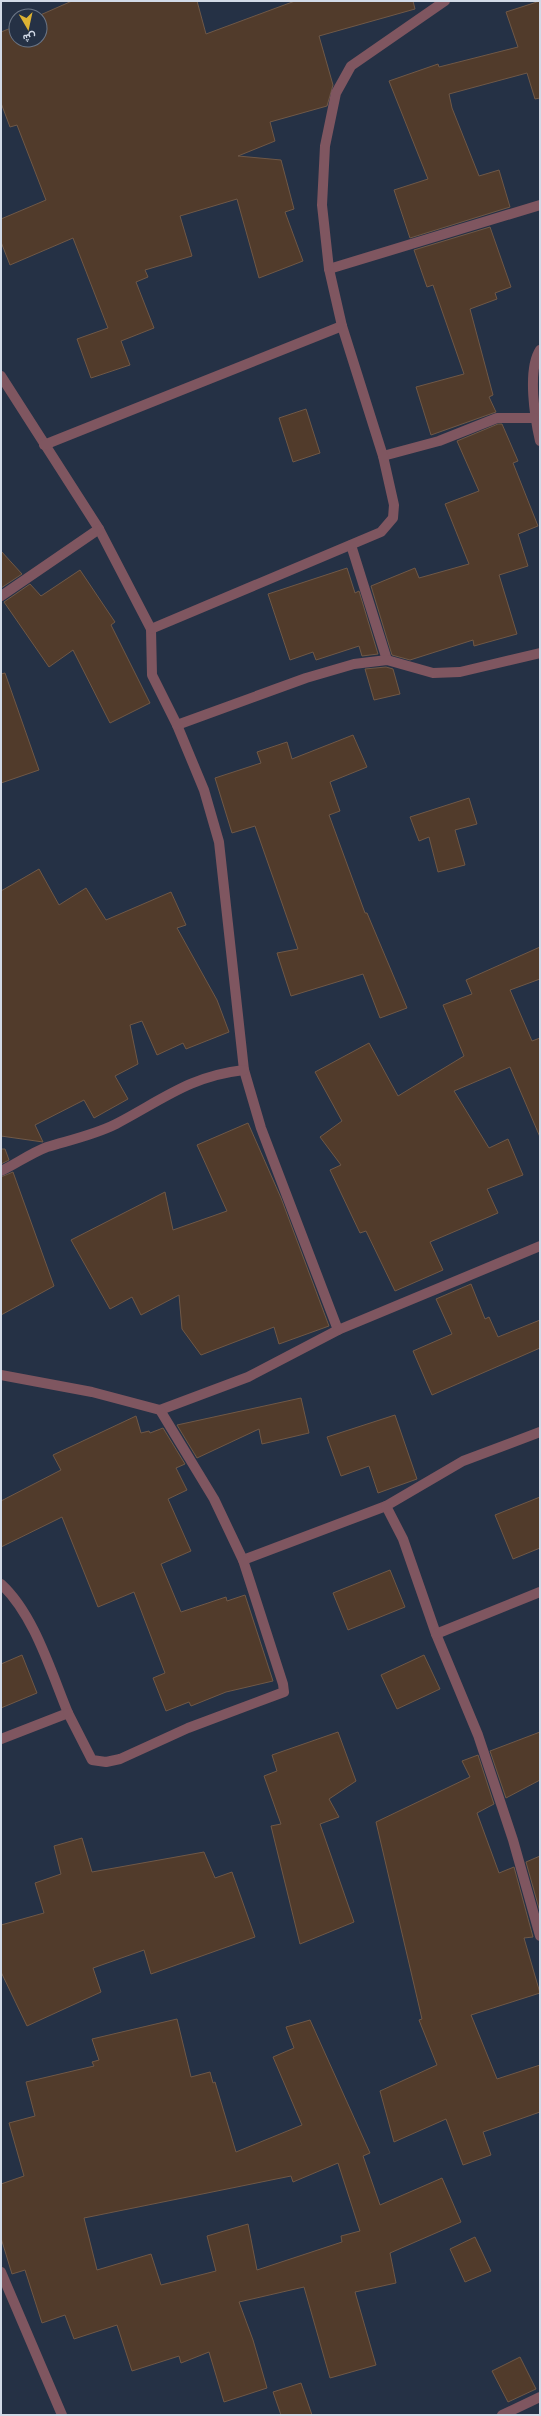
<svg xmlns="http://www.w3.org/2000/svg" width="541" height="2416" font-family="'Asap Condensed',Vazirmatn,sans-serif">
<style>
.building{fill:#513b2b;stroke:#6f5847;fill-rule:evenodd}
.lines{fill:none;stroke-linecap:round;stroke-linejoin:round}
.minor{stroke:#7f5660;stroke-width:10}
</style>
<rect width="100%" height="100%" fill="#253145"/>
<g class="building">
<path d="M72,1H197L206,34L295,1H413L415,9L319,36L333,85L327,106L270,122L275,141L238,156L281,160L294,209L285,212L303,261L259,278L237,199L180,216L192,256L145,270L148,277L136,282L154,328L121,341L130,365L91,378L77,339L108,328L73,238L10,265L1,242V219L46,200L17,125L10,127L1,103V32L16,26V40H40V16H38Z"/>
<path d="M540,1V98L535,99L527,73L449,94L452,108L479,176L499,170L510,207L410,238L394,190L428,179L389,81L438,64L439,67L518,47L506,12Z"/>
<path d="M490,227L511,287L495,293L497,299L470,309L493,395L489,397L496,412L431,435L416,387L464,374L433,285L427,287L414,250Z"/>
<path d="M306,409L320,453L293,462L279,418Z"/>
<path d="M498,424H502L518,461L513,463L538,526L518,534L528,566L499,575L517,634L474,646L473,640L410,660L392,655L371,586L415,568L419,578L469,564L445,504L479,491L457,441Z"/>
<path d="M1,551L22,574L1,588Z"/>
<path d="M347,568L355,593L359,591L378,654L362,656L359,646L316,660L313,652L290,660L268,594Z"/>
<path d="M80,570L115,622L111,625L150,703L110,723L73,650L49,667L4,602L30,584L41,596Z"/>
<path d="M386,667L393,669L400,694L374,700L365,669Z"/>
<path d="M5,673L39,770L1,783V674Z"/>
<path d="M353,735L367,767L330,782L340,811L329,815L365,913H367L407,1008L380,1018L363,974L291,996L277,953L298,949L255,826L232,833L215,778L261,763L257,752L287,742L292,759Z"/>
<path d="M469,798L477,824L455,830L465,865L438,872L429,837L419,841L410,817Z"/>
<path d="M39,869L59,905L86,888L106,920L171,892L186,925L177,928L217,1000L229,1032L186,1049L183,1043L157,1055L142,1021L130,1025L138,1064L115,1076L128,1099L94,1118L84,1100L35,1125L43,1142L1,1136V891Z"/>
<path d="M540,947V979L510,990L532,1041L540,1038V1137L510,1067L454,1091L489,1148L508,1139L523,1175L487,1189L498,1213L430,1242L443,1270L395,1291L366,1231L360,1233L330,1170L341,1165L320,1137L342,1121L315,1072L369,1043L398,1096L464,1056L443,1005L472,994L466,980Z"/>
<path d="M248,1123L281,1198L329,1326L279,1344L274,1327L201,1355L182,1329L179,1295L141,1315L132,1297L110,1309L71,1240L165,1192L173,1230L227,1211L197,1145Z"/>
<path d="M1,1149H5L9,1160L1,1164Z"/>
<path d="M13,1172L54,1286L1,1315V1177Z"/>
<path d="M471,1284L485,1319L489,1317L498,1337L540,1320V1348L432,1395L413,1351L452,1334L436,1299Z"/>
<path d="M301,1398L309,1433L262,1444L259,1429L197,1458L177,1425Z"/>
<path d="M395,1415L417,1479L378,1493L369,1466L341,1476L327,1437Z"/>
<path d="M136,1416L141,1433L149,1431L150,1433L163,1428L185,1464L176,1468L187,1490L168,1499L191,1551L161,1564L181,1612L226,1597L227,1601L245,1595L273,1681L226,1692L191,1706L189,1702L166,1711L153,1678L165,1673L134,1592L98,1607L62,1517L1,1547V1501L61,1470L53,1455Z"/>
<path d="M540,1497V1548L513,1559L495,1515Z"/>
<path d="M390,1570L405,1607L348,1630L333,1593Z"/>
<path d="M22,1655L37,1693L1,1708V1664Z"/>
<path d="M424,1655L440,1689L397,1709L381,1675Z"/>
<path d="M338,1732L356,1781L329,1799L339,1817L320,1824L354,1922L300,1944L271,1826L281,1824L264,1776L277,1771L272,1755Z"/>
<path d="M540,1732V1780L506,1798L490,1751Z"/>
<path d="M478,1755L494,1804L477,1813L499,1873L514,1867L533,1937L524,1938L540,1993L471,2015L497,2079L540,2065V2112L483,2132L491,2155L463,2165L446,2119L394,2142L380,2091L437,2065L419,2020L422,2019L376,1822L470,1777L462,1761Z"/>
<path d="M82,1838L92,1872L204,1852L215,1878L232,1872L255,1937L151,1974L144,1950L93,1968L101,1992L27,2026L1,1972V1925L44,1913L35,1883L61,1874L54,1846Z"/>
<path d="M540,1856V1912L526,1862Z"/>
<path d="M177,2019L191,2077L210,2072L213,2083L215,2082L236,2152L302,2125L273,2057L294,2048L286,2027L310,2020L370,2153L363,2156L380,2205L442,2178L461,2222L390,2253L396,2283L355,2292L376,2365L330,2378L304,2287L239,2302L253,2340L267,2388L224,2402L209,2352L181,2363L179,2356L132,2371L117,2325L74,2339L65,2315L42,2323L25,2270L12,2274L1,2238V2184L24,2176L9,2123L35,2116L26,2082L94,2066L92,2062L99,2060L92,2039ZM338,2163L360,2231L341,2236L342,2242L257,2270L248,2224L207,2236L216,2271L161,2285L151,2254L97,2270L84,2218L291,2176L293,2182Z"/>
<path d="M475,2237L491,2271L465,2282L450,2249Z"/>
<path d="M520,2357L536,2389L508,2402L492,2371Z"/>
<path d="M301,2383L312,2415H281L273,2392Z"/>
</g>
<g class="lines">
<g class="minor">
<path d="M329,269L540,205"/>
<path d="M540,350C527,370 535,419 540,441"/>
<path d="M1,376L99,529L151,629L152,675L177,725L204,790L219,842L244,1070L261,1128L338,1330L248,1377L160,1410"/>
<path d="M44,445L342,326"/>
<path d="M383,456L439,441L497,418H534"/>
<path d="M351,545L387,660"/>
<path d="M1,596L99,529"/>
<path d="M151,629L381,532L393,518L394,505L383,456L342,326L329,269L322,205L325,146L336,93L351,66L445,1"/>
<path d="M177,725L306,678L354,664L387,660L433,673L460,672L540,653"/>
<path d="M1,1171C16,1164 31,1153 47,1147C70,1140 94,1135 116,1124C162,1100 190,1076 244,1070"/>
<path d="M338,1330L540,1246"/>
<path d="M1,1375L92,1392L160,1410L214,1499L243,1560L386,1506"/>
<path d="M540,1432L463,1461L386,1506L403,1539L436,1634L478,1735L513,1840L540,1936"/>
<path d="M1,1584C34,1614 51,1672 68,1713L1,1739"/>
<path d="M436,1634L540,1592"/>
<path d="M68,1713L92,1760L106,1762L120,1759L188,1728L284,1692L283,1684L243,1560"/>
<path d="M1,2272L62,2415"/>
<path d="M502,2415L540,2397"/>
</g>
</g>
<rect width="541" height="2416" fill="none" stroke="#d2dae7" stroke-width="4"/>
<g transform="translate(28 28) rotate(171)"><circle r="19" fill="#253145" stroke="#6a7586"/>
<path d="M0-3L7 15L0 10L-7 15Z" fill="#dcb233"/>
<text y="-6" font-size="11" font-weight="bold" text-anchor="middle" fill="#d2dae7">ش</text>
</g>
</svg>
